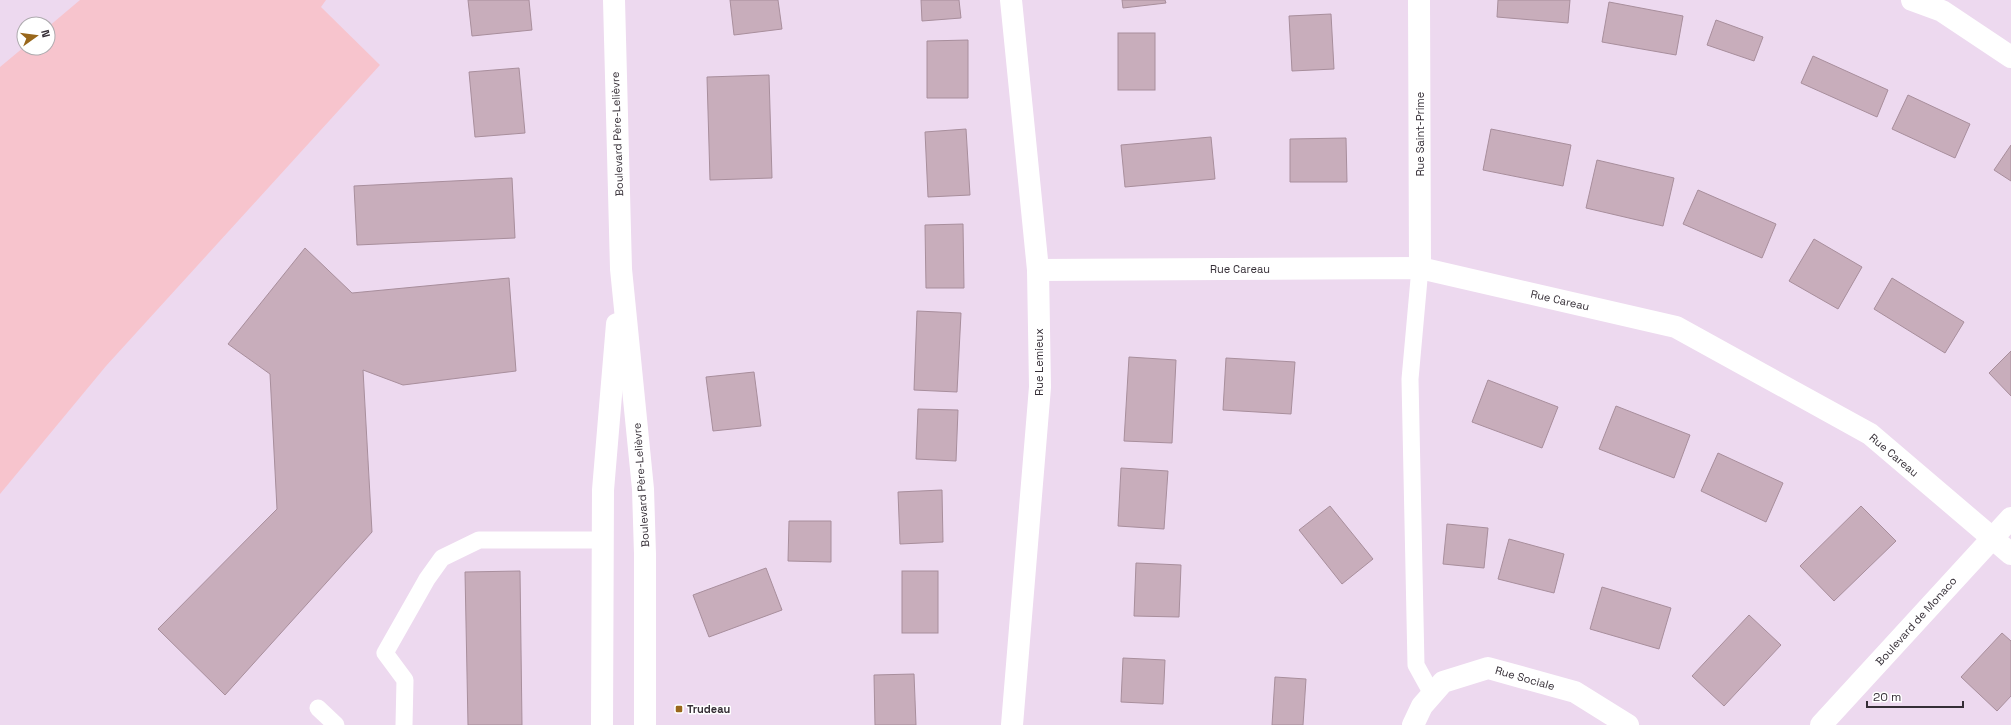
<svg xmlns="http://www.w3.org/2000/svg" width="2011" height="725" font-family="'Space Grotesk',sans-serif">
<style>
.green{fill:#f7c4cd}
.building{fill:#c8adbb;stroke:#a88e9c}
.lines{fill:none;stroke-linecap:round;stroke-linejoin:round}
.lane{stroke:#fff;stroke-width:17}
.street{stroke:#fff;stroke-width:22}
.secondary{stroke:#fff;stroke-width:22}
.poi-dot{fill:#99671b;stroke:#fff;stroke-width:1.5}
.labels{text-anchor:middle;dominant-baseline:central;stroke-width:3;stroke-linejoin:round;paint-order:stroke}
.street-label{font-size:11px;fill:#352e36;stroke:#fff}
.poi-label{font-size:11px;font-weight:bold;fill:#352e36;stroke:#fff;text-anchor:start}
</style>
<rect width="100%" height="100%" fill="#edd9ef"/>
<path class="green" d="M80,0H326L321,7L380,65L106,366L0,494V67L24,47L48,48V27Z"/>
<g class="building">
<path d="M468,0H529L532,30L472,36Z"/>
<path d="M730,0H778L782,29L734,35Z"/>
<path d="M921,0H959L961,18L922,21Z"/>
<path d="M1122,0H1165L1166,3L1123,8Z"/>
<path d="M1498,0H1570L1568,23L1497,17Z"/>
<path d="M1609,2L1683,16L1676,55L1602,42Z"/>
<path d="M1331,14L1334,69L1292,71L1289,16Z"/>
<path d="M1716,20L1763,37L1754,61L1707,45Z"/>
<rect x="1118" y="33" width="37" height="57"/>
<path d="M968,40V98H927V41Z"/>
<path d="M1813,56L1888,90L1877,117L1801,83Z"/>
<path d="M519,68L525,133L475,137L469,72Z"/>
<path d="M769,75L772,178L710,180L707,77Z"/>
<path d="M1908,95L1970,124L1955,158L1892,129Z"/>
<path d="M966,129L970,195L928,197L925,132Z"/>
<path d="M1491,129L1571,145L1563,186L1483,170Z"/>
<path d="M1211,137L1215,179L1125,187L1121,145Z"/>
<path d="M1346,138L1347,182H1290V139Z"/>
<path d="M2011,145V181L1994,170Z"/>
<path d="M1597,160L1674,178L1663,226L1586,208Z"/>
<path d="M512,178L515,238L357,245L354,186Z"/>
<path d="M1698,190L1776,224L1762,258L1683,224Z"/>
<path d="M963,224L964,288H926L925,225Z"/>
<path d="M1814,239L1862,267L1838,309L1789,281Z"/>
<path d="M305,248L352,293L509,278L516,371L403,385L363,370L372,532L225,695L158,629L277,509L270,374L228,344Z"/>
<path d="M1892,278L1964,322L1945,353L1874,309Z"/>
<path d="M917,311L961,313L957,392L914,390Z"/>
<path d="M2011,351V396L1989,373Z"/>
<path d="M1129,357L1176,360L1172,443L1124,441Z"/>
<path d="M1226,358L1295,362L1291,414L1223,410Z"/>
<path d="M754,372L761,426L713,431L706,377Z"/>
<path d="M1488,380L1558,407L1542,448L1472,422Z"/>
<path d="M1616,406L1690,435L1674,478L1599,449Z"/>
<path d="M918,409L958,410L956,461L916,459Z"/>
<path d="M1718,453L1783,483L1766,522L1701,491Z"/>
<path d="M1121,468L1168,471L1164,529L1118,526Z"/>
<path d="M942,490L943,542L900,544L898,492Z"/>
<path d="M1330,506L1373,559L1342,584L1299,530Z"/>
<path d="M1861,506L1896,541L1834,601L1800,566Z"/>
<path d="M789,521H831V562L788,561Z"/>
<path d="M1447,524L1488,528L1484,568L1443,564Z"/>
<path d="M1509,539L1564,554L1554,593L1498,579Z"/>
<path d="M1136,563L1181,565L1179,617L1134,616Z"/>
<path d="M766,568L782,610L709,637L693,595Z"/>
<path d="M520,571L522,725H468L465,572Z"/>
<rect x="902" y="571" width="36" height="62"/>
<path d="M1602,587L1671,608L1659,649L1590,629Z"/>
<path d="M1749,615L1781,645L1724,706L1692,676Z"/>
<path d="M2002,633L2011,641V696L1997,711L1961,677Z"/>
<path d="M1123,658L1165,660L1163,704L1121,702Z"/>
<path d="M914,674L916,725H875L874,675Z"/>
<path d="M1275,677L1306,679L1303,725H1272Z"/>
</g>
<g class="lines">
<g class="lane">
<path d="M1420,268L1410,379L1416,665L1432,694"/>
<path d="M318,708L336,725"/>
<path d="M404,725L405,680L385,653L427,579L442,558L479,540H603"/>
</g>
<g class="street">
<path d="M1011,0L1038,270L1040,387L1012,725"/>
<path d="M1419,0L1420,268"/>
<path d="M1912,0L1942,11L2011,57"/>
<path d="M1038,270L1420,268L1676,327L1870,434L2011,554"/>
<path d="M1413,725L1422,706L1443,682L1488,668L1575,692L1628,725"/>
</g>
<g class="secondary">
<path d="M614,0L621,269L643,489L645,554V725"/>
<path d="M602,725L603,490L617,324"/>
<path d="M1821,725L2011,518"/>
</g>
</g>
<rect class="poi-dot" x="675" y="705" width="8" height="8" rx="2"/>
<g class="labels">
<g class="street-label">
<text transform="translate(617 134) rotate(-92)">Boulevard Père-Lelièvre</text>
<text transform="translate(1420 134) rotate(-90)">Rue Saint-Prime</text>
<text x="1240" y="269">Rue Careau</text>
<text transform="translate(1560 300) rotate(13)">Rue Careau</text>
<text transform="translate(1039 362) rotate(-90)">Rue Lemieux</text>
<text transform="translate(1894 455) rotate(40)">Rue Careau</text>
<text transform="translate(641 485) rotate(-94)">Boulevard Père-Lelièvre</text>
<text transform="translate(1916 621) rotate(-48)">Boulevard de Monaco</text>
<text transform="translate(1525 678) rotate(16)">Rue Sociale</text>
</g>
<g class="poi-label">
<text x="687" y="709">Trudeau</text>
</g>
</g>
<g transform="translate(36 36) rotate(76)"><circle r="19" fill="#ffffff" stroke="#aeabaf"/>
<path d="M0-3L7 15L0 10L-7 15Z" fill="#99671b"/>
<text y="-6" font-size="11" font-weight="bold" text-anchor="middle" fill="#352e36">N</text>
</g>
<path d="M1867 701v6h96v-6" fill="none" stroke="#352e36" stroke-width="2"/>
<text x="1873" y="701" font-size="12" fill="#352e36" stroke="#ffffff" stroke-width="3" paint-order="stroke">20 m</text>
</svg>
